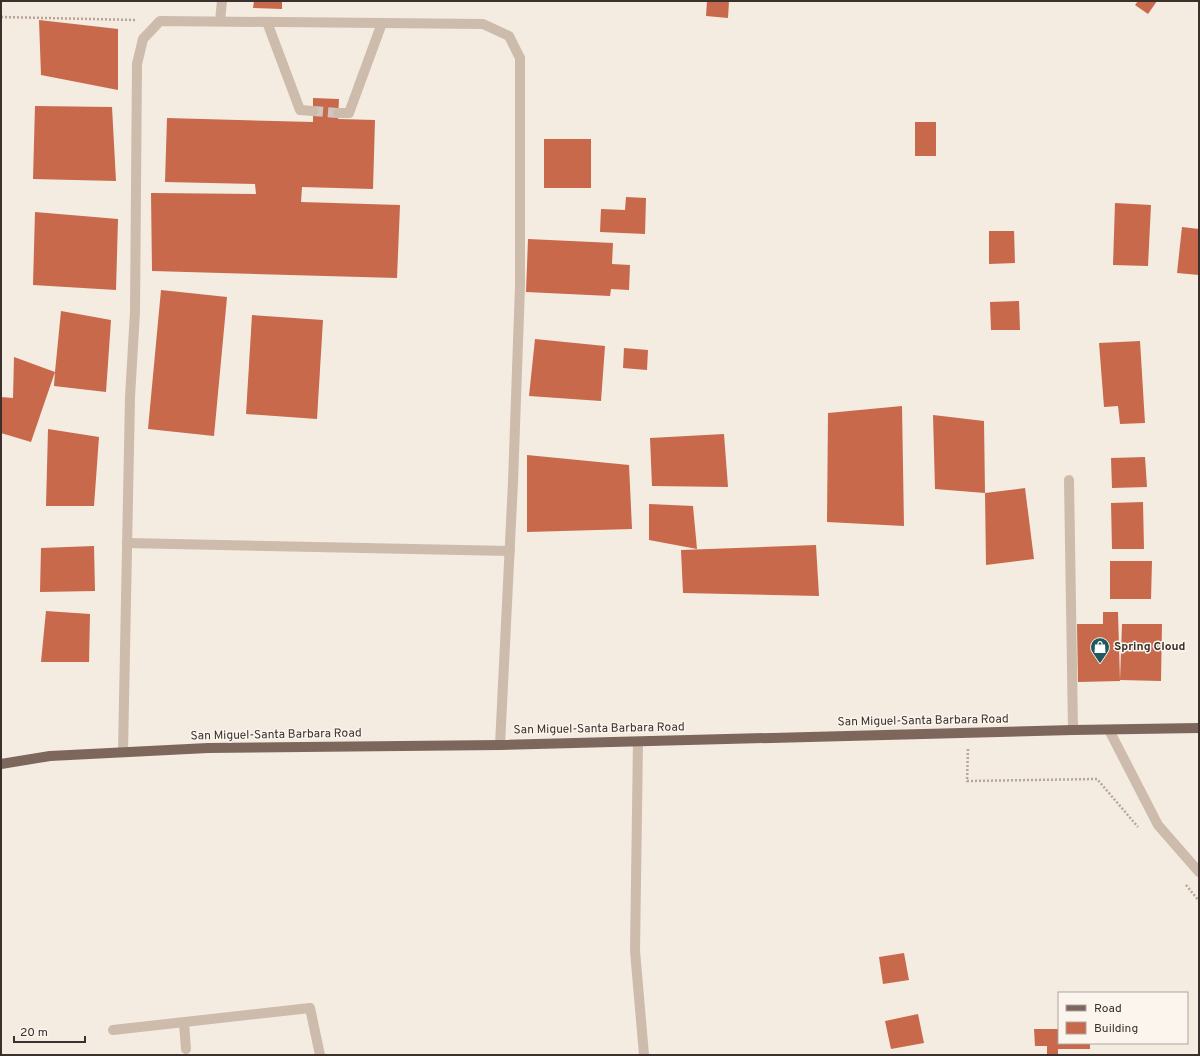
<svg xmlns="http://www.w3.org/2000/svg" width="1200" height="1056" font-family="Overpass,sans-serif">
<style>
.building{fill:#c8694b}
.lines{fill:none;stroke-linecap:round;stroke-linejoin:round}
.minor-tunnel{stroke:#cfc6bd;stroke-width:10;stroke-dasharray:10 5;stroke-linecap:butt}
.path{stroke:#b9a596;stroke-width:2.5;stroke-dasharray:2 2;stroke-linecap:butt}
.minor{stroke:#cdbbac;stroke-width:10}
.major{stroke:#7d675c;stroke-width:10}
.labels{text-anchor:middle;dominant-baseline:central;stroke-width:3;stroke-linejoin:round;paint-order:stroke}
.poi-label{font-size:12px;font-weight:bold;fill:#3b302b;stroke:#fbf5ee;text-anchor:start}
.street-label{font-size:12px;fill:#3b302b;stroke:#fbf5ee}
</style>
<rect width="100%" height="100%" fill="#f4ebe1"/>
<g class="building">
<path d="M254,1H282V9L253,8Z"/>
<path d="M707,1H729L728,18L706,16Z"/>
<path d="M1138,1H1157L1148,14L1135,5Z"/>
<path d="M39,20L118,29V90L41,75Z"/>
<path d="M313,98L339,99L338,119L375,120L373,189L302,187L301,202L400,205L397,278L152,271L151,193L256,194L255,184L165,182L167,118L313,122Z"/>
<path d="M35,106L112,107L116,181L33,179Z"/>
<rect x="915" y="122" width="21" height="34"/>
<rect x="544" y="139" width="47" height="49"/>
<path d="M626,197L646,198L645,234L600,232L601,209L625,210Z"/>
<path d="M1115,203L1151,205L1148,266L1113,265Z"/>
<path d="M35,212L118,219L116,290L33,285Z"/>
<path d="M1182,227L1199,229V275L1177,273Z"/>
<path d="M989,231H1014L1015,263L989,264Z"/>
<path d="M528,239L613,243L612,264L630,265L629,290L611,289L610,296L526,292Z"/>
<path d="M161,290L227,297L214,436L148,429Z"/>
<path d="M1019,301L1020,330H991L990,302Z"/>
<path d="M61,311L111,320L106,392L54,386L55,372L31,442L1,433V397L13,398L14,357L55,372Z"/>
<path d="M252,315L323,320L317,419L246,414Z"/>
<path d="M535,339L605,346L601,401L529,396Z"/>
<path d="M1140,341L1145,423L1120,424L1118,406L1104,407L1099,343Z"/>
<path d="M624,348L648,350L647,370L623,368Z"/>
<path d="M902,406L904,526L827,522L828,413Z"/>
<path d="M933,415L984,421L985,493L935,489Z"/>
<path d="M48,429L99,437L94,506H46Z"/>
<path d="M724,434L728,487L652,486L650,438Z"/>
<path d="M527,455L629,465L632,529L527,532Z"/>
<path d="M1145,457L1147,487L1112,488L1111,458Z"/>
<path d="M1025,488L1034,559L986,565L985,493Z"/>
<path d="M1143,502L1144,549H1112L1111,503Z"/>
<path d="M649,504L693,506L697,549L649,540Z"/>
<path d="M816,545L819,596L683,593L681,550Z"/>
<path d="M94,546L95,591L40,592L41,548Z"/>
<path d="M1110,561H1152L1151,599H1110Z"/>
<path d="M46,611L90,614L89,662H41Z"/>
<path d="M1103,612H1118L1120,681L1078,682L1077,624H1103Z"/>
<path d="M1122,624H1162L1161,681L1120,680Z"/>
<path d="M904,953L909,980L883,984L879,957Z"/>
<path d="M918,1014L924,1043L891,1049L885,1021Z"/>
<path d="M1034,1029H1059V1043H1090V1049H1058V1055H1047V1046H1035Z"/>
</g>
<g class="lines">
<path class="minor-tunnel" d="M313,111L338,113"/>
<g class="path">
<path d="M1,17L136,20"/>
<path d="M968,749L967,781L1097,779L1138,827"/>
<path d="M1186,885L1199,901"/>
</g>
<g class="minor">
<path d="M220,21L222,1"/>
<path d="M267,22L300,110L313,111"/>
<path d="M338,113H349L382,23"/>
<path d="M1069,480L1073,730"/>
<path d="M127,543L510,551"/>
<path d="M1109,730L1158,825L1199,872"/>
<path d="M638,742L635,951L644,1055"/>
<path d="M123,752L130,397L135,312L137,64L143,39L160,21L483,24L509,36L520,58V286L513,482L500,745"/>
<path d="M184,1023L186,1049"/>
<path d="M113,1030L310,1008L320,1055"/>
</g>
<path class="major" d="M1,764L50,756L208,748L500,745L1073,730L1199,728"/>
</g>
<defs>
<g id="shop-pin" transform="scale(1)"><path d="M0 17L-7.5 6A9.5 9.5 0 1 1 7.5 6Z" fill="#1f5a5e" stroke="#fbf5ee"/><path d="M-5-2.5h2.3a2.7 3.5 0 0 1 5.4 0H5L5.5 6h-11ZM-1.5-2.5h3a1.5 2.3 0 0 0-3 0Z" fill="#fff"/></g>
</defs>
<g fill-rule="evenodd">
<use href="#shop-pin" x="1100" y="647"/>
</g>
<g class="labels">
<g class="poi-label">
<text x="1114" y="647">Spring Cloud</text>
</g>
<g class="street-label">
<text transform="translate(923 721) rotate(-1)">San Miguel-Santa Barbara Road</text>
<text transform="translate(599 729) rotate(-1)">San Miguel-Santa Barbara Road</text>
<text transform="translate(276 735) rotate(-1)">San Miguel-Santa Barbara Road</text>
</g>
</g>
<rect width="1200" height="1056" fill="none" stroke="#3b302b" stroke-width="4"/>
<rect x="1058" y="992" width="130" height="52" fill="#fbf5ee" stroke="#aea6a0"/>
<rect x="1066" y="1005" width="20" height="6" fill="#7d675c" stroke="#aea6a0"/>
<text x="1094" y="1012" font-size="12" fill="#3b302b">Road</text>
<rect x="1066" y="1022" width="20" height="12" fill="#c8694b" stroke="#aea6a0"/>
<text x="1094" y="1032" font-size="12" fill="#3b302b">Building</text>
<path d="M14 1036v6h71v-6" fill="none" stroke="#3b302b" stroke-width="2"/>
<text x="20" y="1036" font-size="12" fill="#3b302b" stroke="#fbf5ee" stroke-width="3" paint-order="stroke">20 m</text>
</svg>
